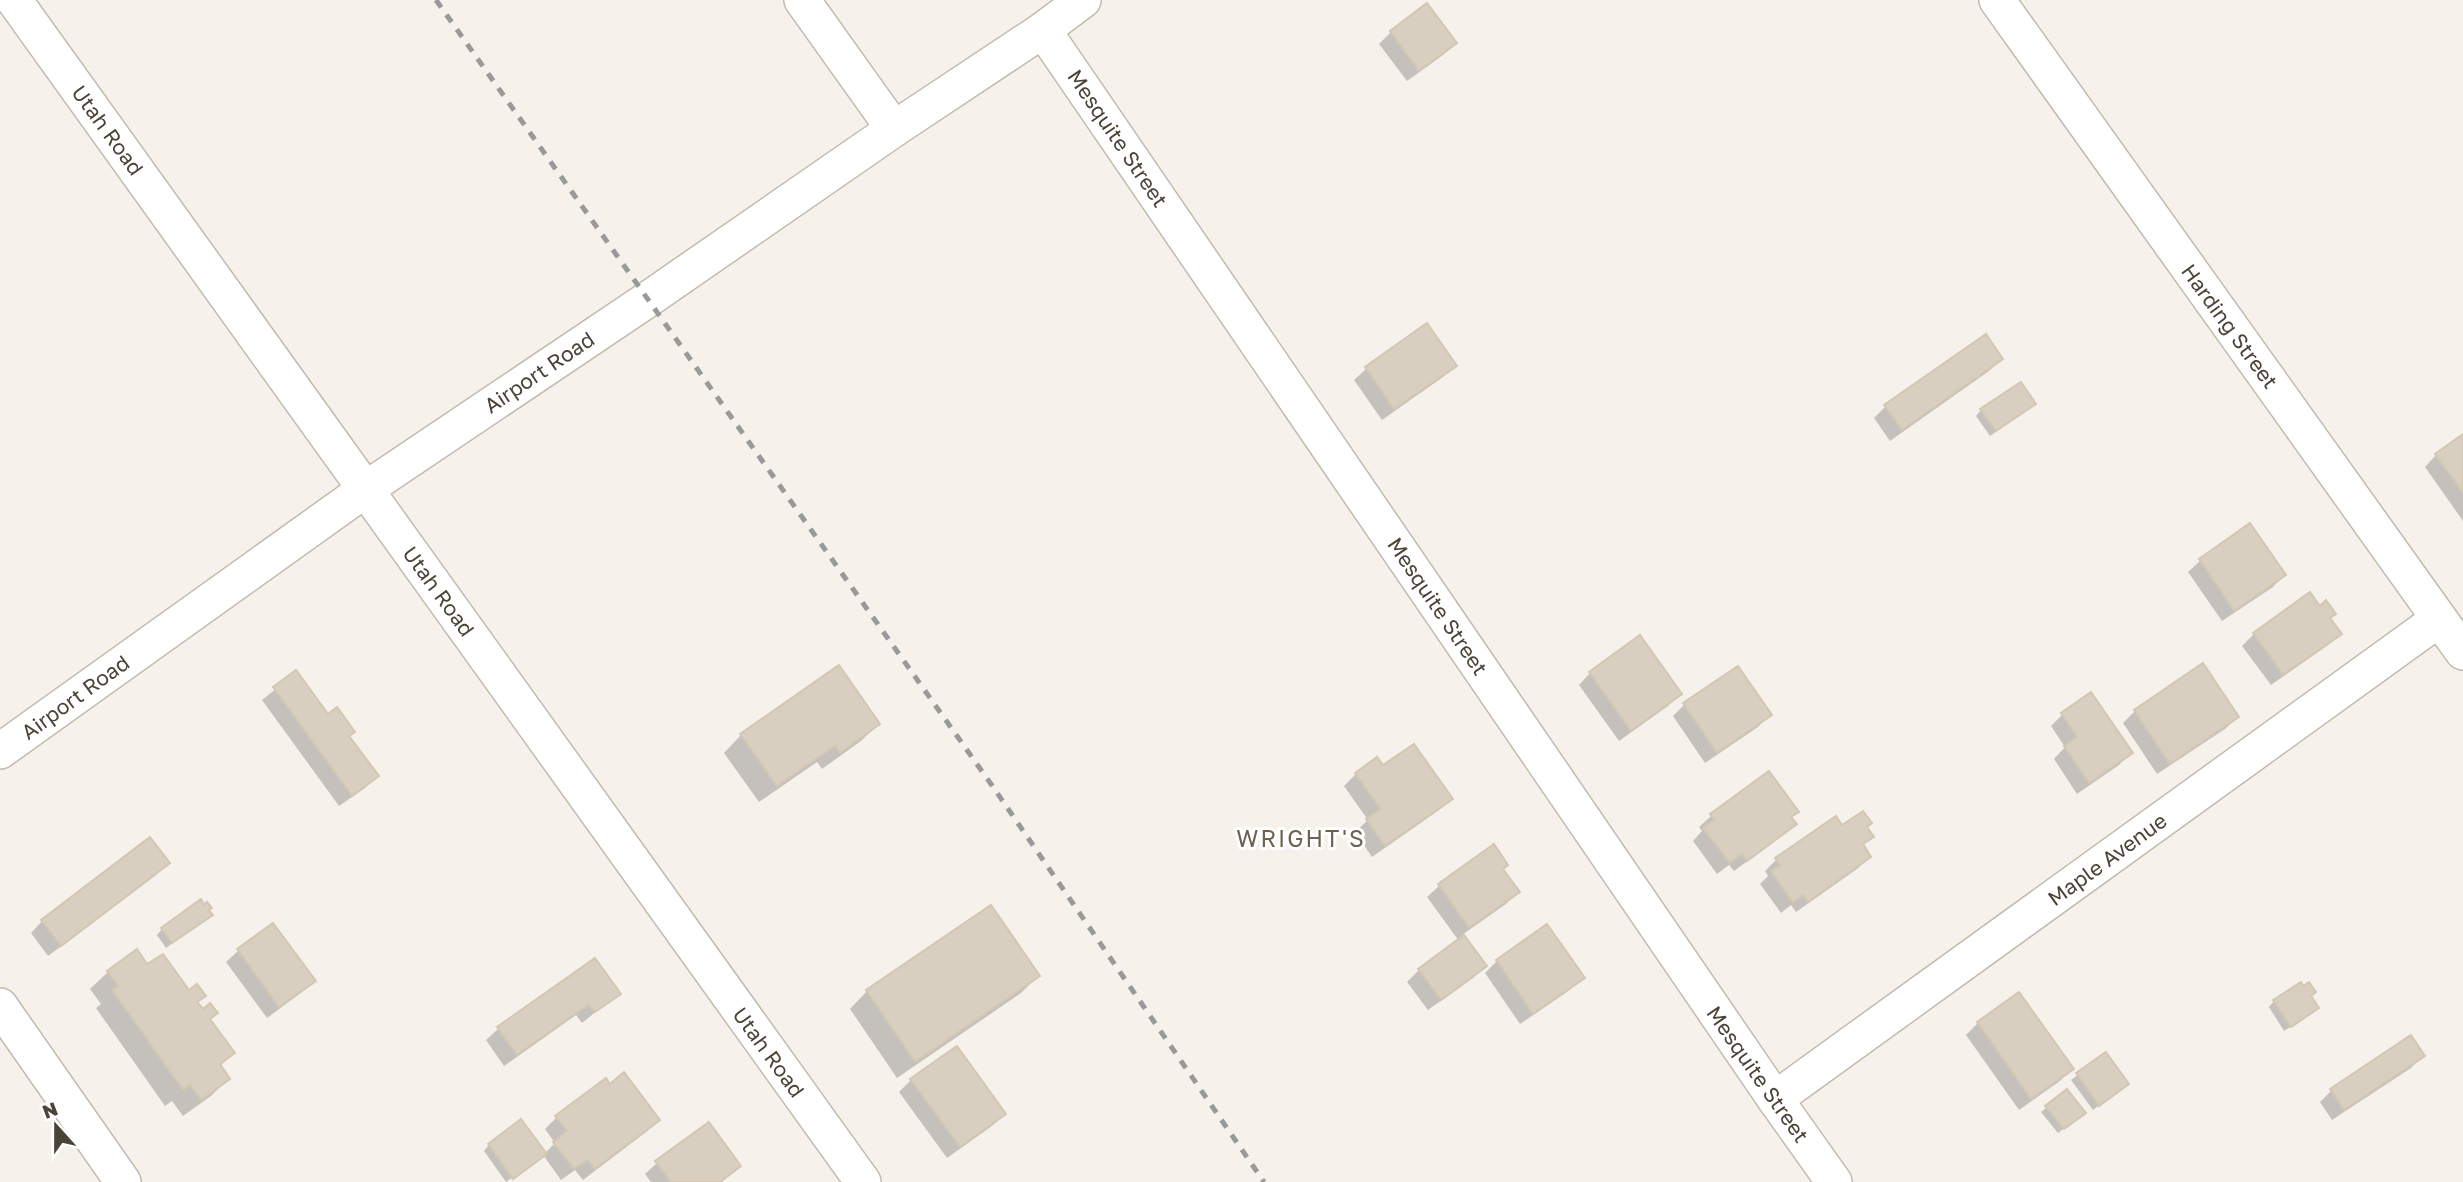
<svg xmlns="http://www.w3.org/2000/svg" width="2463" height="1182" font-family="'Golos Text',sans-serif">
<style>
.shadow{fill:#0003}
.building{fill:#d8cfc0;stroke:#d3c7b3;stroke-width:2}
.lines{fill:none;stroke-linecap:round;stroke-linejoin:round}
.street-casing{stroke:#c2bbad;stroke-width:38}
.street{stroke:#fff;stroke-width:35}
.rail{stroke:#999;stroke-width:5;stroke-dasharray:9 9;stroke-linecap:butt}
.labels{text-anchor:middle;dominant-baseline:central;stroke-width:6;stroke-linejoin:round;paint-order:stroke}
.street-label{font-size:21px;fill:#4a4338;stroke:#fff}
.neighbourhood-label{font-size:23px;letter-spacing:2px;fill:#6d624f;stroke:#fff}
</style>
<rect width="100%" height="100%" fill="#f6f2eb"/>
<g class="shadow">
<path d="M1391,32L1454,43L1443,55L1407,81L1379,44Z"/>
<path d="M1426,326L1455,365L1443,377L1382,420L1354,380L1366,369Z"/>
<path d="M2001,359L1989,371L1890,441L1874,418L1886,406Z"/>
<path d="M2028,409L1990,436L1976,416L1981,410Z"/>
<path d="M2463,437V521L2425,467L2436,455Z"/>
<path d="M2200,561L2284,575L2273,587L2222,621L2188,572Z"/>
<path d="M2319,608L2339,633L2328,645L2271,685L2242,646L2254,634Z"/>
<path d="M2203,666L2237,717L2225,729L2157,774L2123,723L2135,711Z"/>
<path d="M296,673L376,776L365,788L339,806L262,700Z"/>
<path d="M1590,673L1679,694L1668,706L1619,741L1579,685Z"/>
<path d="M1684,705L1769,715L1758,727L1705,763L1673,716Z"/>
<path d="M2063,714L2131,753L2119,765L2077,794L2054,759L2065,747L2051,726Z"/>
<path d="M878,724L861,741L822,769L817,762L759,802L724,753L741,735Z"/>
<path d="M1383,768L1451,799L1439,810L1372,857L1355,832L1368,820L1344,786L1356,774Z"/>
<path d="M1768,774L1797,812L1790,818L1794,824L1783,835L1734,871L1729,865L1717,874L1693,841L1702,831L1699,827L1711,816Z"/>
<path d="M1835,819L1842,828L1865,827L1872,836L1862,846L1869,857L1857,869L1796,912L1791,905L1781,913L1760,884L1768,876L1765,871L1776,860Z"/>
<path d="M1493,846L1501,870L1517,892L1506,904L1462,935L1485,966L1473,978L1428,1010L1407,982L1419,970L1459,941L1427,897L1439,886Z"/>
<path d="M167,863L156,875L48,956L31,933L42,921Z"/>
<path d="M210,915L166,948L157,935L162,929Z"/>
<path d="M273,925L313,981L302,992L267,1018L226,962L238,951Z"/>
<path d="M595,960L619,993L582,1023L576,1015L504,1066L486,1040L498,1029Z"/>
<path d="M1497,961L1582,977L1571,989L1520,1024L1485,973Z"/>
<path d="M146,966L188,993L203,996L196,1003L233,1053L219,1067L228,1079L211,1096L183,1116L172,1101L165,1106L96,1008L101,1004L90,989L108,972Z"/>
<path d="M1038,976L1021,993L897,1078L850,1009L867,991Z"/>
<path d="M2019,995L2071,1069L2060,1081L2019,1110L1966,1035L1978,1023Z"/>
<path d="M2309,996L2311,1013L2284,1031L2269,1007L2274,1001Z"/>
<path d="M957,1048L1004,1114L992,1126L947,1158L899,1092L911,1080Z"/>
<path d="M2106,1054L2127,1084L2093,1110L2071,1080Z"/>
<path d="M2422,1056L2411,1068L2332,1120L2320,1102L2332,1090Z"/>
<path d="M2047,1107L2078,1118L2058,1133L2041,1112Z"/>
<path d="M557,1117L658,1120L646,1132L583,1180L575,1170L561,1180L543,1155L506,1182L484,1151L489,1145L544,1154L555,1143L545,1129Z"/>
<path d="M657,1163L739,1166L722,1182H651L645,1174Z"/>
</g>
<g class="building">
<path d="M1427,3L1457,43L1419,71L1390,31Z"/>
<path d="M1427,323L1457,366L1394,409L1365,367Z"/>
<path d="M1986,334L2003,359L1902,430L1884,405Z"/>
<path d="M2021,382L2036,404L1996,431L1980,409Z"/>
<path d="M2463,434V493L2435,454Z"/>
<path d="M2250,523L2286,575L2234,611L2199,559Z"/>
<path d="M2310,592L2320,606L2326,600L2336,614L2330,618L2342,634L2283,675L2253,633Z"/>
<path d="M1640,635L1682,694L1631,731L1589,672Z"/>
<path d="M2203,663L2239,717L2170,764L2134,710Z"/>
<path d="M839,665L880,724L840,753L835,746L777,786L740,734Z"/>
<path d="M1738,666L1772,715L1717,753L1683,703Z"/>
<path d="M296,670L328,714L337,707L355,732L349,736L379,776L352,796L273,687Z"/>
<path d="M2091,692L2133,753L2089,783L2064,746L2077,737L2061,713Z"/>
<path d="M1414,744L1453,799L1385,846L1366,819L1380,809L1355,773L1377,757L1383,765Z"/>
<path d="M1769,771L1799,812L1791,817L1797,824L1747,861L1742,854L1730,863L1703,828L1714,820L1710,814Z"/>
<path d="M1863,811L1872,823L1867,827L1874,837L1863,844L1871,857L1808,902L1803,895L1793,903L1771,871L1780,865L1775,858L1836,816L1842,825Z"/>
<path d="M150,837L170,863L61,946L41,920Z"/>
<path d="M1494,844L1508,865L1503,869L1520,892L1469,928L1438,884Z"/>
<path d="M201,899L204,905L207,902L212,908L209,910L213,915L172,943L161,928Z"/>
<path d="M991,905L1040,976L915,1062L866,990Z"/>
<path d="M273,923L316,981L279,1007L237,949Z"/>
<path d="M1547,924L1585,978L1533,1014L1496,960Z"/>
<path d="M1464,935L1487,966L1441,1000L1418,969Z"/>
<path d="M137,949L147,964L163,954L189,990L197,984L206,996L197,1002L203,1009L210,1003L218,1013L210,1019L235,1053L220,1064L230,1079L201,1100L190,1085L183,1090L112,990L118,986L107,971Z"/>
<path d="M595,958L621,994L595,1012L588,1005L517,1055L497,1027Z"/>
<path d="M2301,982L2303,986L2309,982L2316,992L2311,996L2319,1008L2291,1027L2273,1000Z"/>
<path d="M2019,992L2074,1069L2031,1099L1977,1022Z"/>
<path d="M2411,1035L2425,1056L2344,1110L2330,1089Z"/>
<path d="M957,1046L1006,1114L960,1147L910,1079Z"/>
<path d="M2106,1052L2129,1084L2099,1106L2076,1073Z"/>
<path d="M624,1072L660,1120L595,1169L588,1160L574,1169L553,1142L567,1131L555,1116L606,1078L610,1084Z"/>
<path d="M2067,1089L2086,1113L2064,1129L2045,1106Z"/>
<path d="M521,1119L547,1154L513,1179L488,1144Z"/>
<path d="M709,1122L741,1166L720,1182H671L655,1161Z"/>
</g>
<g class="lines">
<g class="street-casing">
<g id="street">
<path d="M14,0L863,1182"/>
<path d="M802,0L894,129"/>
<path d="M1997,0L2463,652"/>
<path d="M1043,30L1775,1099L1834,1182"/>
<path d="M0,751L366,489L647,300L894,129L1043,30L1083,0"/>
<path d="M0,1006L123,1182"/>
<path d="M1775,1099L2439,619"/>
</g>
</g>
<use href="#street" class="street"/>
<path class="rail" d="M436,0L991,784L1264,1182"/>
</g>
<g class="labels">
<g class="street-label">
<text transform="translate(108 130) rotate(54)">Utah Road</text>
<text transform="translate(1118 138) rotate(56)">Mesquite Street</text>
<text transform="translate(2230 326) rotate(54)">Harding Street</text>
<text transform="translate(539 372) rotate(-34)">Airport Road</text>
<text transform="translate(439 591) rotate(54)">Utah Road</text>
<text transform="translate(1438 606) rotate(56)">Mesquite Street</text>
<text transform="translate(75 697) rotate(-36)">Airport Road</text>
<text transform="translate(2107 859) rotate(-36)">Maple Avenue</text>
<text transform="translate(769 1052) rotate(54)">Utah Road</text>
<text transform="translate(1758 1074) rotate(55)">Mesquite Street</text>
</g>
<g class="neighbourhood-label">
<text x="1301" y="838">WRIGHT'S</text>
</g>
</g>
<g transform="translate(56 1126) rotate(339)" stroke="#ffffff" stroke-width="5" paint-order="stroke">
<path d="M0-5L12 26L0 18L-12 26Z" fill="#4a4338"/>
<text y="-10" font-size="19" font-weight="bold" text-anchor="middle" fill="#4a4338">N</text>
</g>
</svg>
